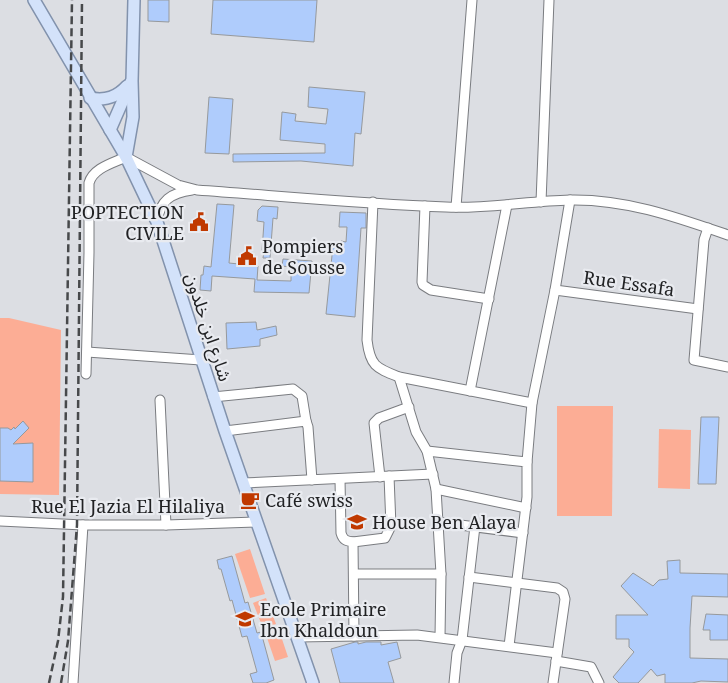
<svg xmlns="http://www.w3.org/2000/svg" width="728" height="683" font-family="'Noto Serif','Noto Sans Arabic',serif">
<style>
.green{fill:#fcad95}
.building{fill:#afccfc;stroke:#96999c}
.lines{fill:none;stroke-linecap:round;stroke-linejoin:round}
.minor-casing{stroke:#7a7c80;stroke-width:11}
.major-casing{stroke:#8292ac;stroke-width:14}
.minor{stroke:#fff;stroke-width:9}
.major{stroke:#d3e2fa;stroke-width:11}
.rail{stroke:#47494b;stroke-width:2.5;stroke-dasharray:8 4;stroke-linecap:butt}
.labels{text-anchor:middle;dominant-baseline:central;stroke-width:4.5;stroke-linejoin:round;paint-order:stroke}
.poi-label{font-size:18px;fill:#212224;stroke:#e9ebf0;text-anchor:start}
.street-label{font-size:18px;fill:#212224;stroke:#e9ebf0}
</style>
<rect width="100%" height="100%" fill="#dcdee3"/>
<g class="green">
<path d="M0,318H9L61,330L59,495L0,494Z"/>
<path d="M557,406H613L612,516H557Z"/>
<path d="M659,429L691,430L690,489L658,488Z"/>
<path d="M250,549L265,594L250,598L235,554Z"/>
<path d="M266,598L276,624L263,628L253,603Z"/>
<path d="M278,627L288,657L275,661L265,632Z"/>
</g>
<g class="building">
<path d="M148,0H169V22L148,21Z"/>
<path d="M213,0H317L314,42L211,34Z"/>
<path d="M309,87L365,92L361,134L355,133L353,166L301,161L233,162V154L325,153V144L280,140L282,112L296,114L295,121L326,124L328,109L308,107Z"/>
<path d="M209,97L233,99L229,154L205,153Z"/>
<path d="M217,204L234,205L229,263L258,266L257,280L291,281V267L282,266L283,259L312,261L309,293L254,292L255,279L212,276L211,291L200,290L201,275H203L204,266L211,267Z"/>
<path d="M262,206L278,207L277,219L273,218L270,258H263L264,251H262L264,222L257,221L258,210Z"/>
<path d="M340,212L366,213V228H361L355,317L326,314L333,246L340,247L341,241L346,242L347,227H339Z"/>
<path d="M256,322L257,330L276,326L277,335L260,339V346L227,349L226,323Z"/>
<path d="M701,417H719L716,484H698Z"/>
<path d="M23,421L29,428L13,444L33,443V482L0,481V428H8L11,430L14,427L15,429Z"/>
<path d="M232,556L245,603L248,602L257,633L261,632L274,680L266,683H253L250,674L257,672L247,636L242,637L232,600L230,601L221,569H219L217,560Z"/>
<path d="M680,560V573L728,574V597L692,596L690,628V658L728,659V682L701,681L692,683H665V674L657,676L651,669L638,683H619L613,677L634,652L629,647V639H616V615H648L621,586L633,573L653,586L659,580L668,579L667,561Z"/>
<path d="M706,614L728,615V640H710V630H703Z"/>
<path d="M355,642H358V644L366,642H381V645L397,642L401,658L388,662L394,683H340L331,649Z"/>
</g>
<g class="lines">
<g class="minor-casing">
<g id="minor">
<path d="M373,202L367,340C370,366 376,368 399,377L532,403"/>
<path d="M541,202L549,0"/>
<path d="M425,206L422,282L423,285L431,290L489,299"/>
<path d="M456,207L472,0"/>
<path d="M157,222C160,200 171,193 192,190"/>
<path d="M708,228L704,240L694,360L728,367"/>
<path d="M555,290L698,309"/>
<path d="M87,352L201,360"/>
<path d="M86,374L89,253V183C93,168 113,163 126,157L178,185L197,190C280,196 363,204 446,207C487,209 529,201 570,200C626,199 676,217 728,235"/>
<path d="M399,377L416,432L427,451L436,489L441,574L440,637"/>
<path d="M470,391L507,205"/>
<path d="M213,397L293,389L302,396L306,421"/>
<path d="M160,400L166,525"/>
<path d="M225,431L306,421L308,427L312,480"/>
<path d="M427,451L527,462V497L509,646"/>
<path d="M527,462L532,403L555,290L570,200"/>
<path d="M380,477L374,423L379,418L409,407"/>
<path d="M340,479L341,533C343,540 346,541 353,542L354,636"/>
<path d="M243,483L433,474"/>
<path d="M436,489L526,508"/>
<path d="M0,521L83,525H166L257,522"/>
<path d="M437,522L523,533"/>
<path d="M353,542L385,538L391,526L389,476"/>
<path d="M354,574H441"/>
<path d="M469,577L557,588L563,592L565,599L553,683"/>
<path d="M298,637L417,635L557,653"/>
<path d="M556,661L591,667L599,683"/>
<path d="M73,683L83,525"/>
<path d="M454,683L457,653L462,640L475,526"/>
</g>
</g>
<g class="major-casing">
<g id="major">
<path d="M34,0L126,157L157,222L225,431L313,683"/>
<path d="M90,98C106,101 117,97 127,86"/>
<path d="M110,130L131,82"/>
<path d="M126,157L133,117L132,81L134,0"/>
</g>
</g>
<use href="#minor" class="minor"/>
<use href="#major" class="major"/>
<g class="rail">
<path d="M49,683L58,641L63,597L72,0"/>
<path d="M61,683L68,641L77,525L82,0"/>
</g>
</g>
<defs>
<g id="civic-bare" transform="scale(1.5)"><path d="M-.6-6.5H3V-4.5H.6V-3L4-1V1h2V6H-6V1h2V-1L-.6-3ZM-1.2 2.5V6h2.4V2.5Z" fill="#c03900" stroke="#e9ebf0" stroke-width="2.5" paint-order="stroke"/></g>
<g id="cafe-bare" transform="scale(1.5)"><path d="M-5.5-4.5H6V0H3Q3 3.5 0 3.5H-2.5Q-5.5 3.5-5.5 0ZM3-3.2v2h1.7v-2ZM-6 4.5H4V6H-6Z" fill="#c03900" stroke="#e9ebf0" stroke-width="2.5" paint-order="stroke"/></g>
<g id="school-bare" transform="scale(1.5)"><path d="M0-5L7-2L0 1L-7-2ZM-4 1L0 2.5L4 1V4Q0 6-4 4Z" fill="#c03900" stroke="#e9ebf0" stroke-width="2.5" paint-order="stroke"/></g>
</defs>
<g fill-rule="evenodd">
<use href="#civic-bare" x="199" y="222"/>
<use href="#civic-bare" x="247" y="256"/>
<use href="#cafe-bare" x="250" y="500"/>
<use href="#school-bare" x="357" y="522"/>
<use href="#school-bare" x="245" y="619"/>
</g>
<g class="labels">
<g class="poi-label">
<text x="184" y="212" text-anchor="end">POPTECTION<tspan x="184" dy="21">CIVILE</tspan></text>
<text x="262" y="246">Pompiers<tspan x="262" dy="21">de Sousse</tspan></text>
<text x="265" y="500">Café swiss</text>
<text x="372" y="522">House Ben Alaya</text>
<text x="260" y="609">Ecole Primaire<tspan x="260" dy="21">Ibn Khaldoun</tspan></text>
</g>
<g class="street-label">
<text transform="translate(629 283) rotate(8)">Rue Essafa</text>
<text transform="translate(209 327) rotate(72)">شارع ابن خلدون</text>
<text x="128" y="506">Rue El Jazia El Hilaliya</text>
</g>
</g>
</svg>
